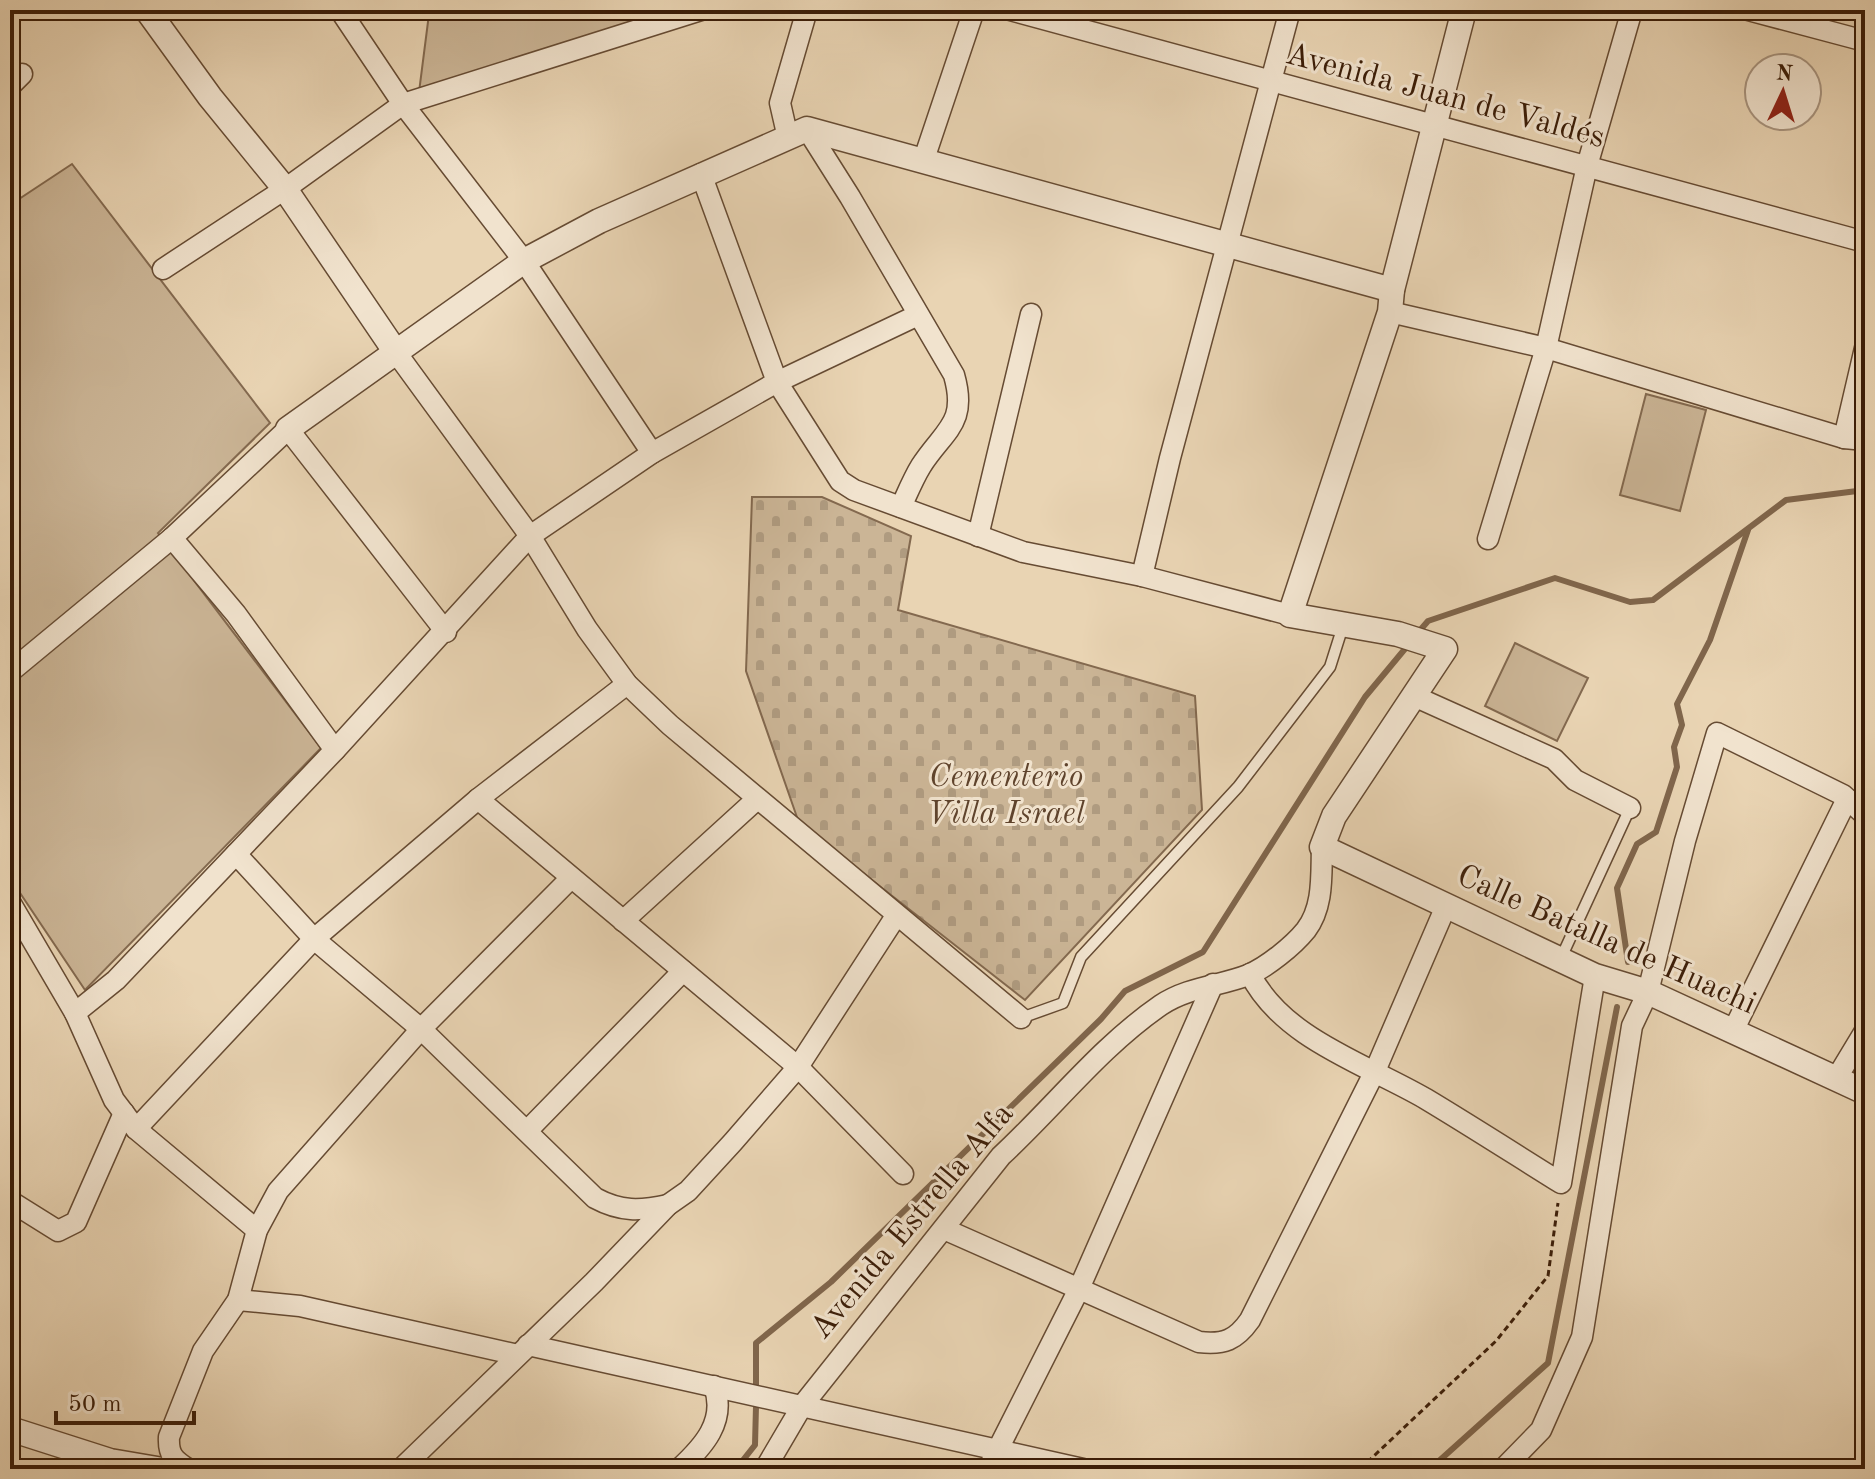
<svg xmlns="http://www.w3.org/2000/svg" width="1875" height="1479" font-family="'Old Standard TT',serif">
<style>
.green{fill:#cbb596;stroke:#83694f;stroke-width:2}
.cemetery{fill:url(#cemetery-stones);stroke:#83694f;stroke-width:2}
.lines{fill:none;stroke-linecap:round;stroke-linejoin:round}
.stream{stroke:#80664c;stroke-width:6}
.service-casing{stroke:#664b33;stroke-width:13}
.minor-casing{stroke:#664b33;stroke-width:23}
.tertiary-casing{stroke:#664b33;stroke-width:27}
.path{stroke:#3b1d08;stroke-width:3;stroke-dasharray:6 4;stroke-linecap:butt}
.service{stroke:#f1e3ce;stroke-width:10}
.minor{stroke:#f1e3ce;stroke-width:20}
.tertiary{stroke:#f1e3ce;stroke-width:24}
.labels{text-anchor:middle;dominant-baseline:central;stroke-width:6;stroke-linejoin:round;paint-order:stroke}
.street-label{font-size:32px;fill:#3b1d08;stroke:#f1e3ce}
.park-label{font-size:32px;font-style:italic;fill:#5f432c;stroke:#f1e3ce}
</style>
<defs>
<pattern id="cemetery-stones" width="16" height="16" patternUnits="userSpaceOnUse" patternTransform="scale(2)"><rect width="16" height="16" fill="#cbb596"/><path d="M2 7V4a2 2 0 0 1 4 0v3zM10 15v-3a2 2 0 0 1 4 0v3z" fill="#af9b80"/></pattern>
</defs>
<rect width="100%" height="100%" fill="#e9d4b3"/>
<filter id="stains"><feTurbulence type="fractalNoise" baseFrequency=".0025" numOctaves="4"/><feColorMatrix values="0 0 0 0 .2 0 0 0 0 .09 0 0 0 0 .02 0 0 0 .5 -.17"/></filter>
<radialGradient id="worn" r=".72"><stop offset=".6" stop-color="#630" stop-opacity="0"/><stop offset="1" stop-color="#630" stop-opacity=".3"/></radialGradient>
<g class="green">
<path d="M425,10H666L419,92L429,14Z"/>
<path d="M72,164L270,423L158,533L321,748L85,990L18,890L10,893V205Z"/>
<path d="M1646,394L1706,410L1680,511L1620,495Z"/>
<path d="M1515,643L1588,678L1557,741L1485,706Z"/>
</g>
<path class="cemetery" d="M752,497H822L911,536L898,610L1195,696L1202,810L1025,1000L799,823L746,671Z"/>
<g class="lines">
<g class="stream">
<path d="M1416,635L1428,621L1555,578L1630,602L1653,600L1786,500L1865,490"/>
<path d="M1628,962L1617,888L1637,844L1656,832L1677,767L1674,747L1682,725L1677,704L1710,640L1748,530"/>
<path d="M756,1385V1343L831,1282L1101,1019L1125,991L1203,952L1365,697L1409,644"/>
<path d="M736,1469L755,1445L756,1406"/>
<path d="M1430,1469L1548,1363L1617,1007"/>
</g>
<g class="service-casing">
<g id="service">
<path d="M1561,958L1630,808"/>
<path d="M1021,1018L1063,1003L1081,957L1238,787L1330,667L1343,626"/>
</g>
</g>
<g class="minor-casing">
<g id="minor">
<path d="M340,10L403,104L524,261L652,453"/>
<path d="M1010,10L1865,242"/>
<path d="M1748,10L1865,41"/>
<path d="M10,86L22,74"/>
<path d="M807,129L850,197L954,375C968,424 944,430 921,466C913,479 907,494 901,507"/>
<path d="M788,138L780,103L807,10"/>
<path d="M924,159L974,10"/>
<path d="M701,174L777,382L840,481L854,490L1023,552L1142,576L1290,615"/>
<path d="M163,269L285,189L403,104L701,10"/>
<path d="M1390,312L1546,348L1844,438L1865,440"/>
<path d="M395,351L530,536L587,629L627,684L670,725L1021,1018"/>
<path d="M1844,438L1865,348"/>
<path d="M978,536L1031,314"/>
<path d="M172,538L236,614L335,750"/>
<path d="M1488,539L1546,348L1587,166L1632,10"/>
<path d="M1142,576L1170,458L1290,10"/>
<path d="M10,672L172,538L288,429L446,632"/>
<path d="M1416,697L1554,759L1575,780L1630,808"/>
<path d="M478,799L798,1067L903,1174"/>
<path d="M236,854L314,939L421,1029L595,1198C621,1212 640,1211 668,1205"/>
<path d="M10,902L75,1013L114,1100L136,1129L257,1230"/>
<path d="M623,921L757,799"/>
<path d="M1250,974C1283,1039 1366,1064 1426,1099C1471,1126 1516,1155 1561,1183L1595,976"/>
<path d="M75,1013L116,980L335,750L530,536L652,453L777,382L918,315"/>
<path d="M1733,1031L1847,799"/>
<path d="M1836,1079L1865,1031"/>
<path d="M136,1129L314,939L478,799L627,684"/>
<path d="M527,1131L683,971"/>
<path d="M10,1201L58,1231L76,1222L124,1113"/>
<path d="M944,1229L1199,1342C1224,1345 1236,1340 1250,1320L1375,1071L1446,906"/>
<path d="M238,1300L300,1306L518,1355"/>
<path d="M528,1345L1083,1469"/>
<path d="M188,1469C174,1460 168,1455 169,1437L203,1351L238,1300L257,1230L278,1191L421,1029L571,878"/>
<path d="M401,1469L594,1282L668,1205L688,1191L733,1142L798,1067L896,916"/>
<path d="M679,1469C703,1447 727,1421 714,1386"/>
<path d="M765,1469L802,1406L1001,1156C1055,1106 1100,1047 1161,1005C1188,987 1220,986 1248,975C1267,967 1293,946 1306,930C1324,906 1321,875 1322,847"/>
<path d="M988,1469L1078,1291L1213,984"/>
<path d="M1503,1469L1541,1430L1582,1337L1632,1026L1648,992L1685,841L1717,733L1843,795L1865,815"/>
</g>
</g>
<g class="tertiary-casing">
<g id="tertiary">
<path d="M147,10L210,97L285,189L395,351"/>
<path d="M1464,10L1392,290L1390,312L1290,615L1398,634L1445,649L1334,816L1322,847L1595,976L1648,992L1865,1092"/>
<path d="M288,429L524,261L599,221L807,129L1392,290"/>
<path d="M10,1429L110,1461L157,1469"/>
</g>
</g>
<path class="path" d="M1360,1469L1496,1341L1548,1276L1558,1203"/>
<use href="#service" class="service"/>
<use href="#minor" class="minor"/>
<use href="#tertiary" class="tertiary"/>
</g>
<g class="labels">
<g class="street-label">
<text transform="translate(1445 97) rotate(15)">Avenida Juan de Valdés</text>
<text transform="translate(1606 941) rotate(24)">Calle Batalla de Huachi</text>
<text transform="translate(913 1222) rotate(-50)">Avenida Estrella Alfa</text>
</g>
<g class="park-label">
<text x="1006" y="778">Cementerio<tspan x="1006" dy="37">Villa Israel</tspan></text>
</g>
</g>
<rect width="1875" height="1479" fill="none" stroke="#e9d4b3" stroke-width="40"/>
<rect x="12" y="12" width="1851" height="1455" fill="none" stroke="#3b1d08" stroke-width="4"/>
<rect x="20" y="20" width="1835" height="1439" fill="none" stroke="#3b1d08" stroke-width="2"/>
<g transform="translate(1783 92) rotate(4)"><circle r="38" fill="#f1e3ce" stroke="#a8947f" stroke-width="2"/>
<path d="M0-6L14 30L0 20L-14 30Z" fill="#8f2418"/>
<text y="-12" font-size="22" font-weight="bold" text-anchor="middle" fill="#3b1d08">N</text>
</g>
<path d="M56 1411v12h138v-12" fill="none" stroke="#3b1d08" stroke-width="4"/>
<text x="68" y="1411" font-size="24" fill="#3b1d08" stroke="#f1e3ce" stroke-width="6" paint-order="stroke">50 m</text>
<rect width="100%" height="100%" filter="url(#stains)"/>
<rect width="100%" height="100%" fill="url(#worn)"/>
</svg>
